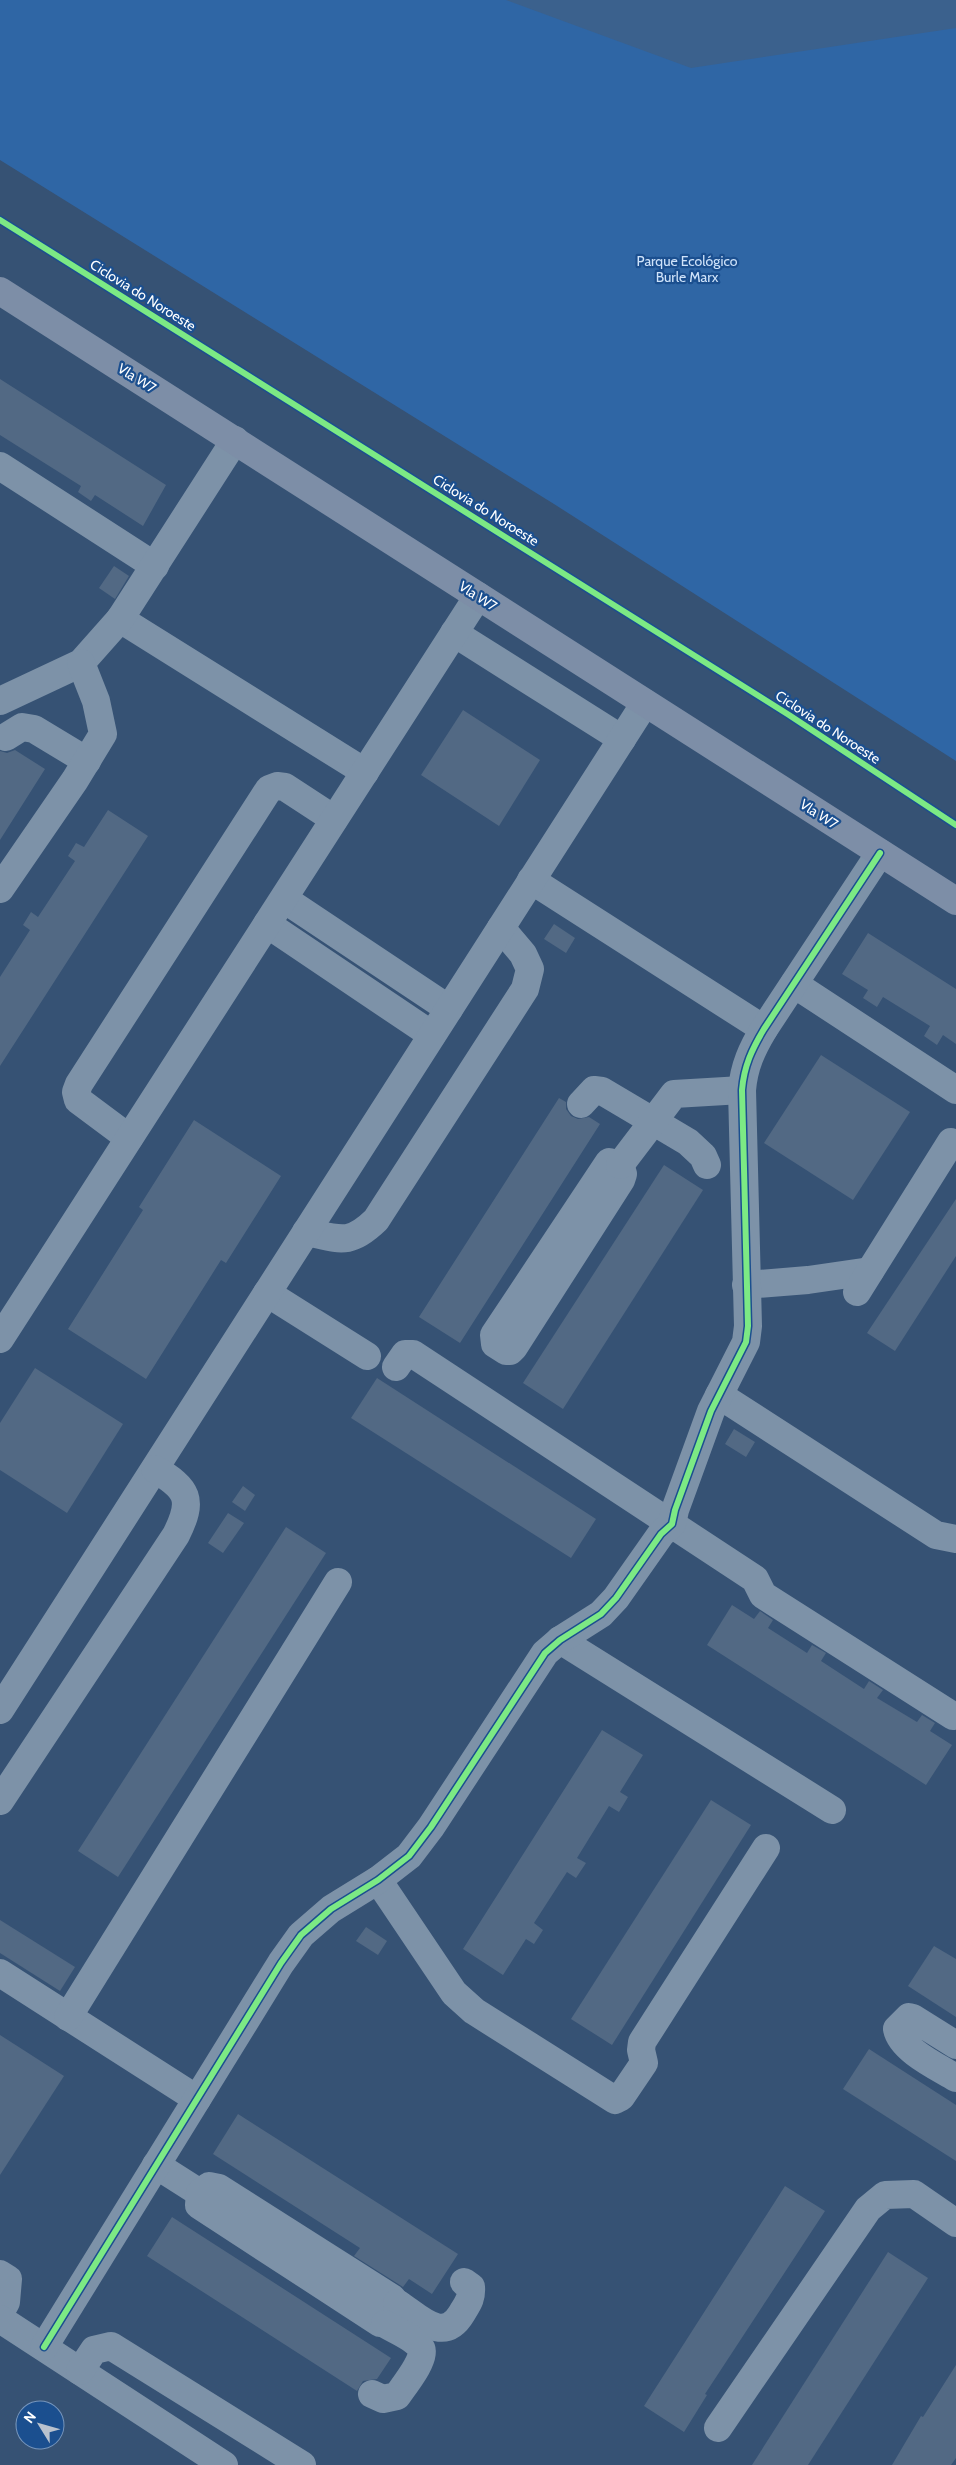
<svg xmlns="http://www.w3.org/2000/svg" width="956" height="2465" font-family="Cabin,sans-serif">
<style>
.green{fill:#2f66a5}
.water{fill:#3b618d}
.building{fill:#526984}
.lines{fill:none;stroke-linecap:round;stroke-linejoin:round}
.minor{stroke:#7d92a8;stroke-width:28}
.major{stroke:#7d8ea7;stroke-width:28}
.cycleway-casing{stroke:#1b4f8f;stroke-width:9}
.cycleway{stroke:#7ce984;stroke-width:6}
.labels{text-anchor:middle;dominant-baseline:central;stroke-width:4.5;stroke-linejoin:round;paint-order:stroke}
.park-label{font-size:14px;fill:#cfe3fa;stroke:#1b4f8f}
.street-label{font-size:14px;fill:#fff;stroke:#1b4f8f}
</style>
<rect width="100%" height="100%" fill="#365274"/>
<path class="green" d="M0,0H956V761L554,504L0,160Z"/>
<path class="water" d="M506,0H956V28L691,68Z"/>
<g class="building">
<path d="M0,379L166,485L143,526L95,495L91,501L78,492L81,486L0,435Z"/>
<path d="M114,566L129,576L115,599L99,588Z"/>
<path d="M463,710L540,760L499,826L421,775Z"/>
<path d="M15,750L45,769L0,840V751L7,753Z"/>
<path d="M108,810L148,836L0,1066V977L30,930L23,925L31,912L38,917L75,861L68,856L76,843L84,847Z"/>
<path d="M554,924L575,938L566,953L544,939Z"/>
<path d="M868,933L956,989V1044L943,1035L937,1045L924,1036L930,1026L883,997L877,1007L863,998L868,990L842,974Z"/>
<path d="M821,1055L910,1112L853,1200L764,1143Z"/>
<path d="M559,1098L566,1102V1109L571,1116L578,1119L589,1117L600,1124L460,1343L419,1317Z"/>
<path d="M194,1120L281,1176L226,1263L221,1260L146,1379L68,1329L143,1210L139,1207Z"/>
<path d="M664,1165L703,1190L563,1409L523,1383Z"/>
<path d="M956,1199V1256L895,1351L867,1333Z"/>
<path d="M35,1368L123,1424L67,1513L0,1470V1423Z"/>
<path d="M377,1378L596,1519L571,1558L351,1418Z"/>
<path d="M734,1429L755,1442L746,1457L725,1444Z"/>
<path d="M243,1486L255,1495L245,1511L232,1502Z"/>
<path d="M228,1513L244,1523L223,1553L208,1543Z"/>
<path d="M286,1527L326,1553L118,1877L78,1851Z"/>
<path d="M732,1605L754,1619L760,1611L773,1620L768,1628L807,1653L812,1645L826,1653L821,1661L864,1689L869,1681L883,1690L877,1698L917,1722L922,1715L935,1723L930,1731L952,1745L926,1785L707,1645Z"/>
<path d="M602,1730L643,1755L620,1792L628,1797L619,1812L609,1806L577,1858L586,1863L576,1878L567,1872L534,1923L543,1930L534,1944L526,1939L503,1975L463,1949Z"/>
<path d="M711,1800L751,1825L612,2045L571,2019Z"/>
<path d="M0,1920L75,1967L60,1991L0,1953Z"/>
<path d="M366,1927L387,1941L378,1955L356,1941Z"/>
<path d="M934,1946L956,1959V2017L908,1986Z"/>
<path d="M0,2035L64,2076L0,2175Z"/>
<path d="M869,2049L956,2105V2161L843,2089Z"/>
<path d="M238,2114L458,2254L432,2294L409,2279L403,2287L354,2256L360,2248L213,2154Z"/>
<path d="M785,2186L825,2211L705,2394L707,2395L684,2432L644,2406Z"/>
<path d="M172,2217L391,2358L377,2379L363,2381L357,2391L147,2256Z"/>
<path d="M888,2252L928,2278L808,2465H752Z"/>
<path d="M956,2365V2458L951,2465H892L921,2416L923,2417Z"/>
</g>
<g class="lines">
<g class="minor">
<path d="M0,466L155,566"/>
<path d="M120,619L365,772"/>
<path d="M454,633L622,739"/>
<path d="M0,701L81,663L120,619L235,440"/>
<path d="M6,737L22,727L34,729L87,761"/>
<path d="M531,880L764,1029"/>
<path d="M0,889L75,780L103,734L96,701L81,663"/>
<path d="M284,899L449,1009"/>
<path d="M267,924L432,1035"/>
<path d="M794,984L956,1090"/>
<path d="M581,1104L594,1090L602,1091L688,1142L703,1156L707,1165"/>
<path d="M129,1138L78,1100L76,1092L79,1084L269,789L277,786L285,787L334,819"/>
<path d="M609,1162L620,1165L623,1174L621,1180L514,1347L510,1351H506L495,1344L494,1335Z"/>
<path d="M620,1165L674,1094L742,1090"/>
<path d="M306,1232C340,1239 349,1246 376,1220L525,989L530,969L523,954L501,928"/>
<path d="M746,1285L808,1280L870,1271"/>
<path d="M857,1292L951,1142"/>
<path d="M267,1293L367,1356"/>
<path d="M0,1339L478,596"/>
<path d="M396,1367L405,1354H413L755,1579L763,1595L953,1716"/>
<path d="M719,1395L936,1535L956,1539"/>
<path d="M560,1640L832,1810"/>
<path d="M0,1710L645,703"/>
<path d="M0,1801L176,1535C194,1499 188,1489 155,1469"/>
<path d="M378,1880L454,1993L474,2011L615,2100L621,2097L644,2063L641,2050L642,2042L766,1848"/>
<path d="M0,1973L197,2099"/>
<path d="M68,2017L338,1582"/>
<path d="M956,2045L913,2018L909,2017L897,2029C901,2050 938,2067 956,2078"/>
<path d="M156,2165L200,2193"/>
<path d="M209,2186L219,2188L392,2298L399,2308L397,2318L390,2323H380L205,2209L199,2205L200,2193Z"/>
<path d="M0,2274L8,2279L6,2302L0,2313"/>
<path d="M397,2303C419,2317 443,2345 462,2313C468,2303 472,2298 471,2287L464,2282"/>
<path d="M0,2319L224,2465"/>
<path d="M44,2347L281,1963L301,1935L331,1909L378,1880L409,1856L431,1827L545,1653L560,1640L601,1614L616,1598L661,1534L672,1524L675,1510L711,1411L746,1342L748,1326L742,1090C744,1066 752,1049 764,1029L880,853"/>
<path d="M80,2371L94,2350L111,2346L302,2465"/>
<path d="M372,2394L383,2399L397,2396C403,2387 427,2358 421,2348C415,2338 395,2330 385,2324"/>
<path d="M718,2428L868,2209L885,2195L914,2194L956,2223"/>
</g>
<path class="major" d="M0,291L956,901"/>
<g class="cycleway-casing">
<g id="cycleway">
<path d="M0,220L789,715L956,825"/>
<path d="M44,2347L281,1963L301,1935L331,1909L378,1880L409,1856L431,1827L545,1653L560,1640L601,1614L616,1598L661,1534L672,1524L675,1510L711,1411L746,1342L748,1326L742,1090C744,1066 752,1049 764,1029L880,853"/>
</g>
</g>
<use href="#cycleway" class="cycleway"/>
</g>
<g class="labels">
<g class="park-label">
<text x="687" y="261">Parque Ecológico<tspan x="687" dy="16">Burle Marx</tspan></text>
</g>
<g class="street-label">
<text transform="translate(143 295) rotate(32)">Ciclovia do Noroeste</text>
<text transform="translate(137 378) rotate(32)">Vla W7</text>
<text transform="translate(486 510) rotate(32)">Ciclovia do Noroeste</text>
<text transform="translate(478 596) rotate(33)">Vla W7</text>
<text transform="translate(828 727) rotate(33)">Ciclovia do Noroeste</text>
<text transform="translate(819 814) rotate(33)">Vla W7</text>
</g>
</g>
<g transform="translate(40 2425) rotate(307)"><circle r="24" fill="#1b4f8f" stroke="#7695bc"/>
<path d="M0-4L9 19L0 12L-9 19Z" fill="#b9c2ce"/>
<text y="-8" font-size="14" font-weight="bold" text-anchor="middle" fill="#ffffff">N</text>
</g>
</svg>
